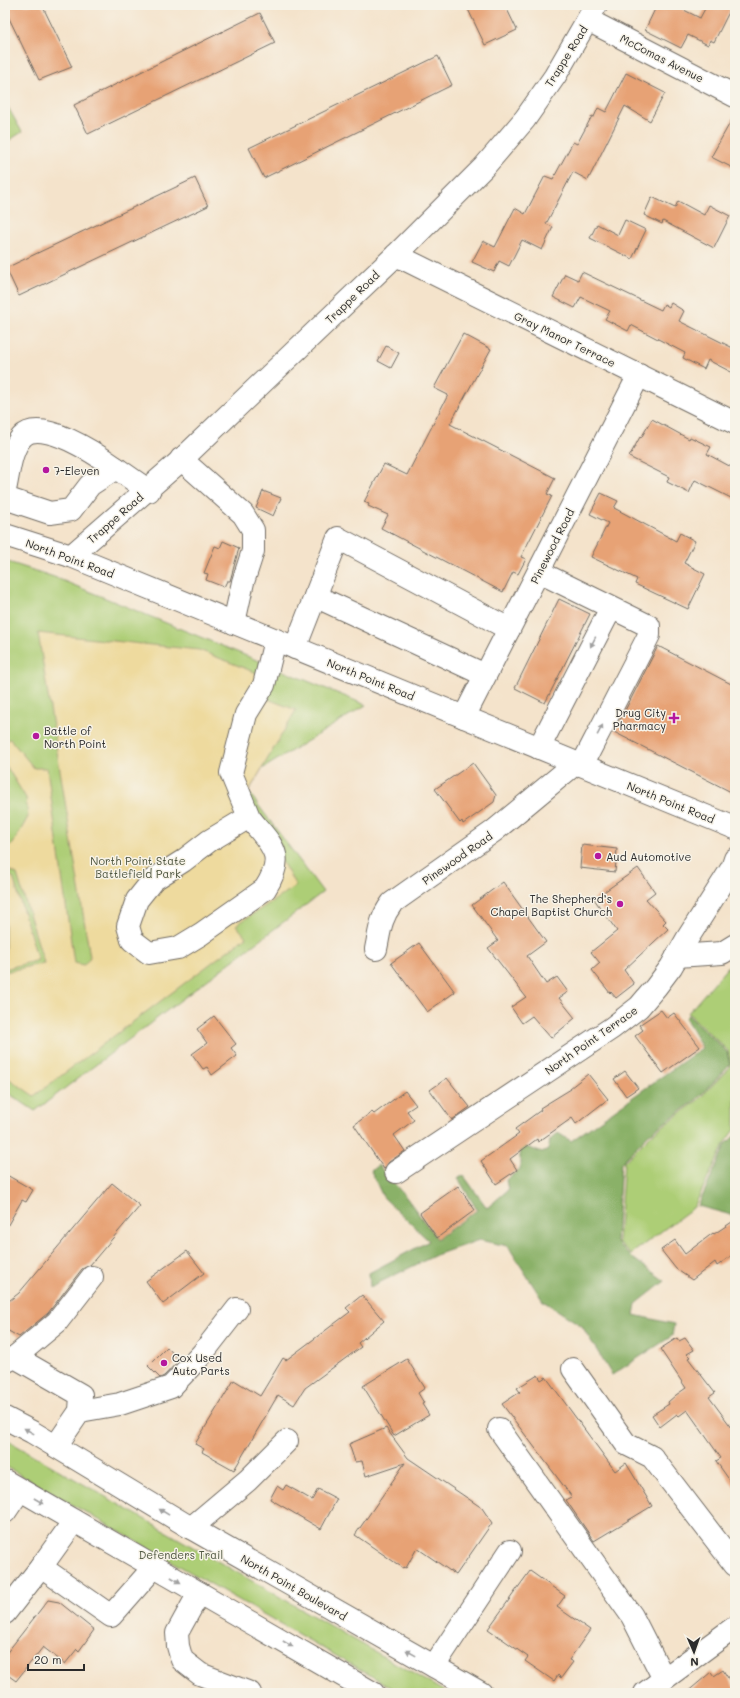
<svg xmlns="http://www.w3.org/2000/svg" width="740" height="1698" font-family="Mali,sans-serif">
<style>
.green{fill:#adce76;stroke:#6c7c50}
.forest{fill:#8ab167;stroke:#5a6e49}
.sand{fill:#eeda9e;stroke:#8c8264}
.building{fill:#e7a274}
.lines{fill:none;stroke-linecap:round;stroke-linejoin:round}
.minor-casing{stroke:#716b63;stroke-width:24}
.major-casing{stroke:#716b63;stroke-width:24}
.minor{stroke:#fff;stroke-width:22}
.major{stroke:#fff;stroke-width:22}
.oneway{fill:#a0a0a0}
.poi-dot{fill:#b5179e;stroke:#f7f3e8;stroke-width:1.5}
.labels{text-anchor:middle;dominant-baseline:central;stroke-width:3;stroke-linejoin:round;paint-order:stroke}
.street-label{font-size:11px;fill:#2b2b2b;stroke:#f7f3e8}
.poi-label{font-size:11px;fill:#2b2b2b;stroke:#f7f3e8;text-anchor:start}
.park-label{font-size:11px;fill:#4c543e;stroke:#f7f3e8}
</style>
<rect width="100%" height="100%" fill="#f7f3e8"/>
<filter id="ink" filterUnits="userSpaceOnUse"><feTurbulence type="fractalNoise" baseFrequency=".025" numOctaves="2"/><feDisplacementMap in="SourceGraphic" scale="8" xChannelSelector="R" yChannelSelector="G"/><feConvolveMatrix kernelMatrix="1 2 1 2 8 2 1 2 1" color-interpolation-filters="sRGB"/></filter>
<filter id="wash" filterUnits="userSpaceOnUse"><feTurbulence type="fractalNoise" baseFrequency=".012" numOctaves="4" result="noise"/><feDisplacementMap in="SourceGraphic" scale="16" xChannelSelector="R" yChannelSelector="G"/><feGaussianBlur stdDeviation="0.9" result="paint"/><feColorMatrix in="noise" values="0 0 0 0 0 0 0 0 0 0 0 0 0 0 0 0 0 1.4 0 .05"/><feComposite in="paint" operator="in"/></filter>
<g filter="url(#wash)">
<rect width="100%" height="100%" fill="#f4e3cb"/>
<g class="green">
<path d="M5,102L22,132L5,143Z"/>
<path d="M5,561L54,577L366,705L241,782L323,892L35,1111L5,1091Z"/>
<path d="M735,961V1130L725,1143L694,1207L631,1254L618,1242L624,1162L652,1134L697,1101L731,1066L728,1051L688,1013L732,962Z"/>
<path d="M5,1439L447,1693H401L5,1466Z"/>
</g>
<g class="forest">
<path d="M688,1015L727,1052L730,1065L696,1100L649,1134L621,1163L616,1242L634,1259L665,1281L636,1304L634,1315L674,1324L672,1336L612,1375L582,1326L543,1301L508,1246L479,1240L436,1255L370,1287L369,1273L429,1241L383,1197L371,1171L378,1165L406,1197L437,1239L477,1210L458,1178L464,1176L487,1208L508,1190L506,1180L520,1169V1155L522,1147L530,1148L542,1153L548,1150L550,1140L558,1133L571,1141L702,1048L685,1018Z"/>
<path d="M735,1135V1216L698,1206L726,1144Z"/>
</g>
<g class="sand">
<path d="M38,633L199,650L274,680L265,698L296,710L245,798L296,886L236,925L246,937L34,1096L5,1076V972L44,963L17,874L5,869V849L13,844L28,817L26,798L5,764V741L10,739L34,768H47L74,963L84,965L90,957Z"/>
<path d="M5,874L13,877L38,960L5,969Z"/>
</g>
<g id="blocks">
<g class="building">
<path d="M5,5H42L72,67L39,80L5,10Z"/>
<path d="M466,5H505L517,30L485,45Z"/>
<path d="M657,5H674L700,18L707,5H731L729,9L730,10L714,42L710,40L708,45L688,35L681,48L645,30Z"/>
<path d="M260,13L275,43L88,134L74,105Z"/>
<path d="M438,56L452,85L264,178L249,148Z"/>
<path d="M626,73L665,93L650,121L625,106L588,180L573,172L546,224L553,227L542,250L522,240L509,266L499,261L494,272L472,262L483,241L495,247L515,208L525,214L545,176L553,179L573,142L577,144L592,116L594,117L598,108L606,112Z"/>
<path d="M735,114V169L711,157Z"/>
<path d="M195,178L208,206L19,296L6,268Z"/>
<path d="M652,197L675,208L678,201L704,215L709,205L730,216L714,248L663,221L662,224L644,215Z"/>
<path d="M625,220L646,230L632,259L590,238L597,224L618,235Z"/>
<path d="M582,272L661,310L664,304L669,307L671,303L684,311L679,321L735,349V374L708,360L704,369L683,358L685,353L631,325L628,331L605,319L610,311L581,297L575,308L553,297L565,274L578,280Z"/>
<path d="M463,334L491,349L450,424L555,478L547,494L552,496L521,557L526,559L518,574L513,572L503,592L381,528L388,515L368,506L369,504L364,502L384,464L407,475L448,395L434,388Z"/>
<path d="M386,346L399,353L391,368L378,361Z"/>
<path d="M652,419L689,439L690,437L711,447L707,454L735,469V500L695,480L689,493L667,482L669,477L629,457L640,437L641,438Z"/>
<path d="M263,491L281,498L273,516L256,508Z"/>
<path d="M601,493L618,501L614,508L676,541L680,533L695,541L684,563L705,574L688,609L635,584L637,579L591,557L608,523L590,514Z"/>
<path d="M223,541L239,548L230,581H227L224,587L206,580L208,574L204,573L215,546L220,548Z"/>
<path d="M559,599L590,614L545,703L515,688Z"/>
<path d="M658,646L735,686V794L614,732Z"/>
<path d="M473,763L496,795L494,802L463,824L462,821L460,823L435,789Z"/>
<path d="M582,845L617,849L615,872L580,868Z"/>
<path d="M638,868L655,892L646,899L666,921L663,924L668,929L624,970L634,984L616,998L611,992L610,993L592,970L600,963L591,952L617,931L594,899Z"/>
<path d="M503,882L546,942L527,956L546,984L557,977L568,992L559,998L575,1018L551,1038L532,1016L522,1023L511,1007L526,997L488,948L498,941L472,905Z"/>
<path d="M419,943L455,992L427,1012L391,963Z"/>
<path d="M661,1010L667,1018L674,1013L700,1047L663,1073L635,1036L643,1030L639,1025Z"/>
<path d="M214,1016L236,1044L231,1048L237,1056L212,1075L207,1067L203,1069L192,1054L207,1043L197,1029Z"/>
<path d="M625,1071L638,1088L626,1096L614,1079Z"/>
<path d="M588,1074L608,1099L576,1124L572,1118L538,1142L537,1139L510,1159L517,1170L496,1184L481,1161L519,1134L515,1129L541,1110L540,1108L571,1089L570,1088Z"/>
<path d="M447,1078L470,1107L452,1120L430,1090Z"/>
<path d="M405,1091L416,1105L407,1111L414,1120L394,1135L405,1151L389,1162L384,1169L354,1125L372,1112L374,1114Z"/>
<path d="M5,1174L33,1190L26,1202L22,1200L5,1230Z"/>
<path d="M112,1183L140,1206L90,1265L82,1269L48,1313L19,1337L5,1329V1304L19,1293Z"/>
<path d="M458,1186L475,1210L437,1238L420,1213Z"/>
<path d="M735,1220V1253L717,1266L715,1262L692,1280L676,1269L661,1250L675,1240L685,1254L713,1233L714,1234Z"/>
<path d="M187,1251L204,1273L163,1304L146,1281Z"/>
<path d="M362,1295L384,1321L358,1343L361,1347L305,1388L294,1405L278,1395L234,1470L202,1452L204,1449L195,1444L234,1380L260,1396L283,1358L286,1360L350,1312L346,1308Z"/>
<path d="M677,1338L679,1341L685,1338L694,1350L687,1354L690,1357L688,1358L715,1393L709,1397L735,1432V1488L716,1461L721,1458L687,1410L679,1416L677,1414L660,1427L652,1415L669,1404L668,1402L676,1395L686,1388L660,1349Z"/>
<path d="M167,1347L179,1360L164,1376L160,1378L148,1366Z"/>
<path d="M407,1359L425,1388L418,1393L424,1403L422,1404L429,1415L394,1436L363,1386Z"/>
<path d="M538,1375L541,1380L546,1377L615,1471L626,1463L652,1506L594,1541L566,1500L572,1497L502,1404L520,1392L517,1388Z"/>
<path d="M386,1428L408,1458L482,1508L492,1523L456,1575L417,1548L406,1568L404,1567L403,1568L355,1535L405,1463L366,1476L362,1461L355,1462L349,1444Z"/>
<path d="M286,1485L312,1500L318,1489L337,1499L321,1529L270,1499L277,1486L283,1490Z"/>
<path d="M530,1571L565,1596L557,1607L590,1630L569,1660L573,1662L561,1678L558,1675L554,1681L525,1661L528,1657L488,1629Z"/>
<path d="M48,1600L59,1602L94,1630L79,1651L77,1649L65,1664L43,1647L16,1681L5,1673V1655Z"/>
<path d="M723,1670L735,1689V1693H686L711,1672L714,1676Z"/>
</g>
</g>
</g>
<g filter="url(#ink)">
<use href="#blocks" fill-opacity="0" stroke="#716b63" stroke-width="1"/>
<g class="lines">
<g class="minor-casing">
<g id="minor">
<path d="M588,20L735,96"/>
<path d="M396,255L735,423"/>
<path d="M181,459L243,514L253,530V551L243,582L234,623"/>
<path d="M5,490C9,473 10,450 22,437C41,416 99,456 116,468"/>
<path d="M5,498L50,513L71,510L90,485L116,468L149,491"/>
<path d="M5,535L71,556L735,828"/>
<path d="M71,556L179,462L396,255L484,167L525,119L555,76L596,5"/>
<path d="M539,572L649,626V635L645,643L582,765"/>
<path d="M315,596L485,675"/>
<path d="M295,648L338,538L509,629"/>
<path d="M464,717L639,375"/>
<path d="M539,748L611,608"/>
<path d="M249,817C270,845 288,853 265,889L201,934L178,948L149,953L132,940L128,926L137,900L153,880L183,861L209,841L249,817L231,773L246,714L264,685L275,640"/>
<path d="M376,949C380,930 380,919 392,903L494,831L576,763"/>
<path d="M677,956L722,953L735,945"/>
<path d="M396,1172L612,1028L639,1007L656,987L671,967L687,939L732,868L735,859"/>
<path d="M15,1357L57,1322L92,1277"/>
<path d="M5,1362L15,1357L81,1395L80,1411L56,1446"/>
<path d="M573,1369L626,1444L652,1457L735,1565"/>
<path d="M80,1411L120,1404L171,1387L202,1354L237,1309"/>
<path d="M499,1429L632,1616L664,1679"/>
<path d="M5,1512L20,1490"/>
<path d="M74,1521L41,1567L111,1616L154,1567"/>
<path d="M191,1528L248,1480L287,1441"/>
<path d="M199,1593L177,1633L178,1646L182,1660L200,1674L250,1693"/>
<path d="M5,1613L41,1567"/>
<path d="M434,1666L510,1551"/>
<path d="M645,1693L735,1627"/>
</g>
</g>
<g class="major-casing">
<g id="major">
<path d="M5,1418L32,1432L191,1528L481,1693"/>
<path d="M5,1481L373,1693"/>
</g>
</g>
<use href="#minor" class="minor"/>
<use href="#major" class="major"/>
</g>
<defs><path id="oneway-solid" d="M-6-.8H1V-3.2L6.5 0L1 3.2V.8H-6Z"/></defs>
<g class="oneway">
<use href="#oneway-solid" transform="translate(593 642) rotate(117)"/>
<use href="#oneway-solid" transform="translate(600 730) rotate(-62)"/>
<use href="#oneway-solid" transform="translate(29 1431) rotate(-151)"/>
<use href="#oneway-solid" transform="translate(39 1501) rotate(30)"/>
<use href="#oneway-solid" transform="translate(164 1512) rotate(-149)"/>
<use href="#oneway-solid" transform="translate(176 1580) rotate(30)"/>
<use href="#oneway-solid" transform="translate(288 1644) rotate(30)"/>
<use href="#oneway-solid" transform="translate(411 1653) rotate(-151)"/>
</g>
</g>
<g class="poi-dot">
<circle cx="46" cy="470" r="4"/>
<path d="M672 712h4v4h4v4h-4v4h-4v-4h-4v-4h4z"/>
<circle cx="36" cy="736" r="4"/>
<circle cx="598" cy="856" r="4"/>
<circle cx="620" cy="904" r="4"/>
<circle cx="164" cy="1363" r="4"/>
</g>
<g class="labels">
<g class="street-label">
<text transform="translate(566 56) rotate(-58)">Trappe Road</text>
<text transform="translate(662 58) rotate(27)">McComas Avenue</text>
<text transform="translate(352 297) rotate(-44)">Trappe Road</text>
<text transform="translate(565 339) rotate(26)">Gray Manor Terrace</text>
<text transform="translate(115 518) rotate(-41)">Trappe Road</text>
<text transform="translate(552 546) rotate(-63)">Pinewood Road</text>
<text transform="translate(70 558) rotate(20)">North Point Road</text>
<text transform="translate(371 679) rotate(22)">North Point Road</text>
<text transform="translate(671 802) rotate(22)">North Point Road</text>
<text transform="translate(457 858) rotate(-35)">Pinewood Road</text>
<text transform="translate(591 1040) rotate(-35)">North Point Terrace</text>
<text transform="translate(294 1587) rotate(30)">North Point Boulevard</text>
</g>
<g class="poi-label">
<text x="54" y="470">7-Eleven</text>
<text x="666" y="712" text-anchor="end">Drug City<tspan x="666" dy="13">Pharmacy</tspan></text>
<text x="44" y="730">Battle of<tspan x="44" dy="13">North Point</tspan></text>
<text x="606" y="856">Aud Automotive</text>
<text x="612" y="898" text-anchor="end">The Shepherd’s<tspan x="612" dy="13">Chapel Baptist Church</tspan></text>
<text x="172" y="1357">Cox Used<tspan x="172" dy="13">Auto Parts</tspan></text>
</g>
<g class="park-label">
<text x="138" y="860">North Point State<tspan x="138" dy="13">Battlefield Park</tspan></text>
<text x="181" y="1554">Defenders Trail</text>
</g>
</g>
<rect width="740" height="1698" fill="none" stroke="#f7f3e8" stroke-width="20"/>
<g transform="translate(694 1652) rotate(178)" stroke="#f7f3e8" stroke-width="3" paint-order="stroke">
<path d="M0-3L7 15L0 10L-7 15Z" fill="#2b2b2b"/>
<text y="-6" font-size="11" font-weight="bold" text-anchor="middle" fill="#2b2b2b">N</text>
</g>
<path d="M28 1664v6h56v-6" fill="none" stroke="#2b2b2b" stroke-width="2"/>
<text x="34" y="1664" font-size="12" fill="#2b2b2b" stroke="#f7f3e8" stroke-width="3" paint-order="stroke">20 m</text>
</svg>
